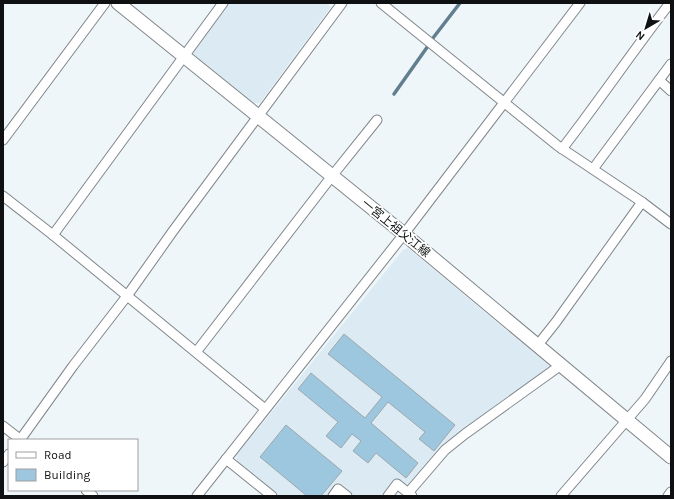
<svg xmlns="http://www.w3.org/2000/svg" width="674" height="499" font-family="Karla,'Noto Sans JP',sans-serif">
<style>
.built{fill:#dcebf3}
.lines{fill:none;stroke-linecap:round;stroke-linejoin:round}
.stream{stroke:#617f8f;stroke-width:3.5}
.building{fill:#9cc7df;stroke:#9fa6aa}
.street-casing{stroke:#80868a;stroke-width:11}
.secondary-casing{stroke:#80868a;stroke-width:15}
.street{stroke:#fff;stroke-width:9}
.secondary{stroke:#fff;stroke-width:13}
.labels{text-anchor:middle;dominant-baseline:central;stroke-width:3.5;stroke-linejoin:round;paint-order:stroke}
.street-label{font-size:12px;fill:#0e1011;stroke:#fff}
</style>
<rect width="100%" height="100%" fill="#eff6fa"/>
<g class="built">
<path d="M222,3H326L331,7L260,103H254L187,49Z"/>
<path d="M408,248L552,368L468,428L409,487L397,478L384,496H354L338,483L327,496H278L237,462L236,456L403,250Z"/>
</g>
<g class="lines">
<g class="stream">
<path d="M433,38L460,3"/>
<path d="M394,94L428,46"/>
</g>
</g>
<g class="building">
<path d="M344,334L455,425L434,451L419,439L425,432L388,402L371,423L418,463L406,478L376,453L368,463L353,451L361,441L352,434L341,448L326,436L338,422L298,389L311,373L365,418L382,397L328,354Z"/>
<path d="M286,425L342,471L321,496H307L260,457Z"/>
</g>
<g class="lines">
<g class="street-casing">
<g id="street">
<path d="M381,3L558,146L642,202L671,224"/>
<path d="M659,80L671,91"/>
<path d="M3,140L105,3"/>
<path d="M562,149C599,101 633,51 670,3"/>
<path d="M593,169L671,64"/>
<path d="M3,196L53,235L265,409"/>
<path d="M53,235L223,3"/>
<path d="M537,346L556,322L642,202"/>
<path d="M197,351L332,176L377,120"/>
<path d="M3,426L21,440"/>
<path d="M20,440L73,366L127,296L173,231L342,3"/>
<path d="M226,459L272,496"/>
<path d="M3,462L9,454"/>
<path d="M86,490L93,496"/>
<path d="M408,493L445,450L465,434L561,365"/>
<path d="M197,496L404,234L580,3"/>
<path d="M333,496L338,489L347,496"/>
<path d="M388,496L397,484L412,496"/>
<path d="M561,496L645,399L671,361"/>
<path d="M668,496L671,492"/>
</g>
</g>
<g class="secondary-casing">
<path id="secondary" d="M118,3L404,234L671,457"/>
</g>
<use href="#street" class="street"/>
<use href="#secondary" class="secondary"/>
</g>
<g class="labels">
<g class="street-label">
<text transform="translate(396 228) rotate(39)">一宮上祖父江線</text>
</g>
</g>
<rect width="674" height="499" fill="none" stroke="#0e1011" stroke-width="8"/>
<rect x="8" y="439" width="130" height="52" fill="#ffffff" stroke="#9f9fa0"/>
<rect x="16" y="452" width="20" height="6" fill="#ffffff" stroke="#9f9fa0"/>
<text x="44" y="459" font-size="12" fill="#0e1011">Road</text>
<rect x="16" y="469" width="20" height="12" fill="#9cc7df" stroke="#9f9fa0"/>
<text x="44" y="479" font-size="12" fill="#0e1011">Building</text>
<g transform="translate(646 28) rotate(218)" stroke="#ffffff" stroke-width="3" paint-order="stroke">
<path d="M0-3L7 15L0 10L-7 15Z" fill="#0e1011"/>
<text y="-6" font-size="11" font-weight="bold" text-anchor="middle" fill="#0e1011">N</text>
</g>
</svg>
